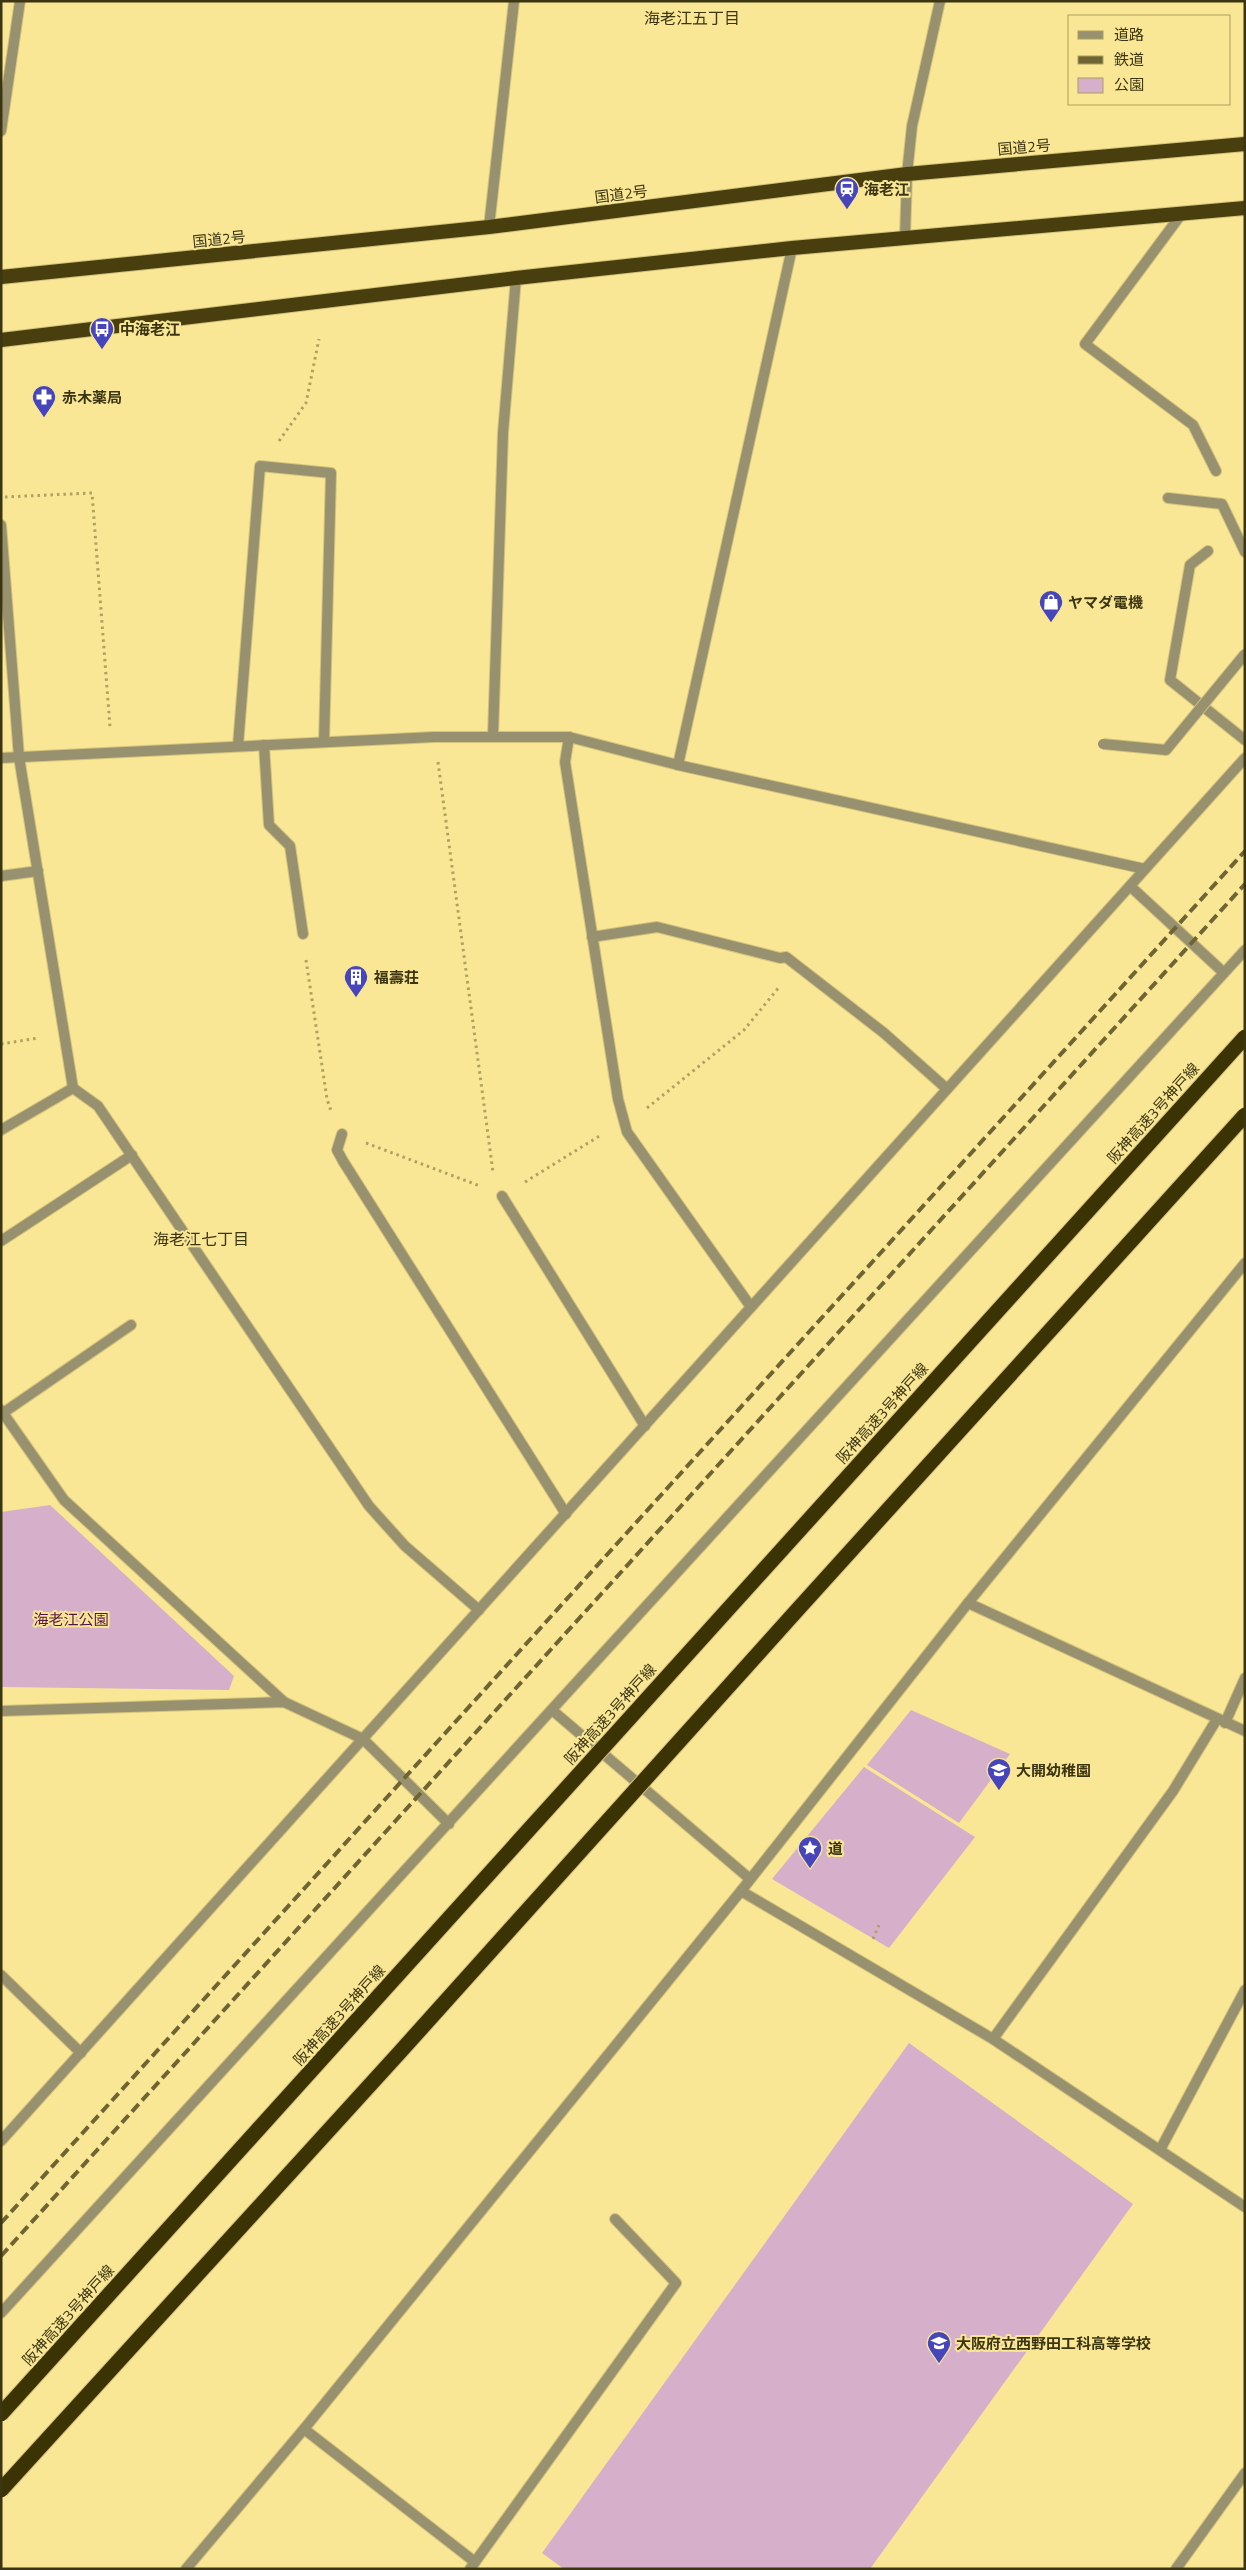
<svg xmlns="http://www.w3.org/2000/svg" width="1246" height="2570" font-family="'Titillium Web','Noto Sans JP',sans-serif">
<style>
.green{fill:#d6afca}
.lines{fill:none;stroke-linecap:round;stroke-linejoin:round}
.service-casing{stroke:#d3c37b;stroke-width:12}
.pedestrian-casing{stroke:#d3c37b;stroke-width:12}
.minor-casing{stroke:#d3c37b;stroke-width:12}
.trunk-casing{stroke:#d3c37b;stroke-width:16}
.path{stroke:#afa161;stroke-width:3;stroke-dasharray:2.5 4;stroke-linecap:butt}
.service{stroke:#989170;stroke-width:10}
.pedestrian{stroke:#989170;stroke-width:10}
.minor{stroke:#989170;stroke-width:10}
.trunk{stroke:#493f0e;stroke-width:14}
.rail{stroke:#6e6434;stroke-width:4;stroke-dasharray:10 5;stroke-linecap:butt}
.service-bridge-casing{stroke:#d3c37b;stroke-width:12;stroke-linecap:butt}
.motorway-bridge-casing{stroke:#d3c37b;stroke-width:17;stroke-linecap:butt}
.service-bridge{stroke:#989170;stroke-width:10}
.motorway-bridge{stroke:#3c3305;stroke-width:15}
.labels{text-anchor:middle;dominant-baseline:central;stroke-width:4;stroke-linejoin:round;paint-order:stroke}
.street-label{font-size:15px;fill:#3c3512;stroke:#f9e795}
.poi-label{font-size:15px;font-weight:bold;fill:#3c3512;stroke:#f9e795;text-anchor:start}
.park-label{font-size:15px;fill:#571149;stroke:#f9e795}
.neighbourhood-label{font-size:16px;fill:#3c3512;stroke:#f9e795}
</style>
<rect width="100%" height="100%" fill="#f9e795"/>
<g class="green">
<path d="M50,1505L234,1676L229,1690L1,1687V1512Z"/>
<path d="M911,1710L1010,1754L959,1823L867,1765Z"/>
<path d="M864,1767L975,1837L889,1948L772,1879Z"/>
<path d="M909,2043L1133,2204L870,2569H564L542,2553Z"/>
</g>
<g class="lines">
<g class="service-casing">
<g id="service">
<path d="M1183,212L1085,344L1193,425L1216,471"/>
<path d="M1168,498L1222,504L1245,552"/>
<path d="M1208,551L1190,565L1170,680L1245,740"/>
<path d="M569,737L565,762L618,1099L627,1132L751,1307"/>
<path d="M264,745L269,825L290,846L303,934"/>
<path d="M238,746L260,466L331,473L324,742"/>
<path d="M678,765L792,248"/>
<path d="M1,876L38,871"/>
<path d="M592,937L657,927L780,958L786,957L884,1033L947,1089"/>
<path d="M1,1130L73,1088"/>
<path d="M342,1134L337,1150L343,1161L566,1514"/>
<path d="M502,1196L645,1426"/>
<path d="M1,1241L132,1155"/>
<path d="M1,1410L64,1500L284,1702"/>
<path d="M3,1413L131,1325"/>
<path d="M552,1710L750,1879"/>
<path d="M363,1739L449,1824"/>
<path d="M1,1975L81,2053"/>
<path d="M993,2039L1173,1791L1217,1719"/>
<path d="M1160,2150L1245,1990"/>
<path d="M304,2429L475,2562"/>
<path d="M470,2569L676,2283L615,2219"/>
</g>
</g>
<g class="pedestrian-casing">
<path id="pedestrian" d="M1,525L19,757"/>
</g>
<g class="minor-casing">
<g id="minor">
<path d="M1,131L20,1"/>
<path d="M489,227L514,1"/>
<path d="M905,237L907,174L912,126L940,1"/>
<path d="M493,736L503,433L516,278"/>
<path d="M19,757L73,1088L98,1106L369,1506L405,1546L479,1610"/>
<path d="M1,758L434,737H569L678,765L1145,869"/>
<path d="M1130,886L1223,972"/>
<path d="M968,1603L1245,1731"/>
<path d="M1,1711L284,1702L363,1739"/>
<path d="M1225,1723L1245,1678"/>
<path d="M741,1891L993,2039L1245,2207"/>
<path d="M1,2141L1245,758"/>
<path d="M1,2313L1245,950"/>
<path d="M186,2569L304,2429L741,1891L968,1603L1245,1263"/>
<path d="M1176,2569L1245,2473"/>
</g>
</g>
<g class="trunk-casing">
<g id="trunk">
<path d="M1,277L489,227L907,174L1245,144"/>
<path d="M1,340L516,278L792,248L1245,208"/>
</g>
</g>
<g class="path">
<path d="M279,441L306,403L319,339"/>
<path d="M5,497L92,493L110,727"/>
<path d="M438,762L493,1172"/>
<path d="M306,960L327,1099L331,1111"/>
<path d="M1,1044L38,1038"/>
<path d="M647,1108L744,1030L780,986"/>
<path d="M366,1143L480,1186"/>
<path d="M525,1182L601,1135"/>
<path d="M873,1939L879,1925"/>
</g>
<use href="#service" class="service"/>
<use href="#pedestrian" class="pedestrian"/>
<use href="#minor" class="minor"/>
<use href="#trunk" class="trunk"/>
<g class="rail">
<path d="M1,2223L1245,851"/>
<path d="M1,2256L1245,884"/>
</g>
<g class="service-bridge-casing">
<path id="service-bridge" d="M1103,744L1166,750L1245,654"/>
</g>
<g class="motorway-bridge-casing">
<g id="motorway-bridge">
<path d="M1,2414L1245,1037"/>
<path d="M1,2490L400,2052L790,1618L1245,1115"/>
</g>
</g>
<use href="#service-bridge" class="service-bridge"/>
<use href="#motorway-bridge" class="motorway-bridge"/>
</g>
<defs>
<g id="station-pin" transform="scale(1.25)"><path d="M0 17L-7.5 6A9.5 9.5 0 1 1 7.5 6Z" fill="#4745bb" stroke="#f9e795"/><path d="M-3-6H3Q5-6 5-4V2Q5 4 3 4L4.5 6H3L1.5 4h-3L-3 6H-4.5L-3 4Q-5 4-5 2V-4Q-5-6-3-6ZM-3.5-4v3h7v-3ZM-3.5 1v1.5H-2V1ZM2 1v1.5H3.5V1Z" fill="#fff"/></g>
<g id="bus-pin" transform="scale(1.25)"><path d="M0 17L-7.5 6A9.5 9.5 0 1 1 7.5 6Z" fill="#4745bb" stroke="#f9e795"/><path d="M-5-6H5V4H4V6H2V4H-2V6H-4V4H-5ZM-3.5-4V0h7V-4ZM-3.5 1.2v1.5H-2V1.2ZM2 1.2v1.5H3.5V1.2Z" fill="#fff"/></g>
<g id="pharmacy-pin" transform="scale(1.25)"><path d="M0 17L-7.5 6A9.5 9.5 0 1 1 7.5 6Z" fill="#4745bb" stroke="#f9e795"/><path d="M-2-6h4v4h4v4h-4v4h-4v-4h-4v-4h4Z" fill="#fff"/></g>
<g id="shop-pin" transform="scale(1.25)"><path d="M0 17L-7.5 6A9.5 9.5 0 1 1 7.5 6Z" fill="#4745bb" stroke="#f9e795"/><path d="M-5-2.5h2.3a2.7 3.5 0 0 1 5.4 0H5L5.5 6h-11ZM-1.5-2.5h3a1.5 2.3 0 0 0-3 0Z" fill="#fff"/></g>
<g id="building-pin" transform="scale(1.25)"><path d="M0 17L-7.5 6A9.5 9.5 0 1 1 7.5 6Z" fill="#4745bb" stroke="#f9e795"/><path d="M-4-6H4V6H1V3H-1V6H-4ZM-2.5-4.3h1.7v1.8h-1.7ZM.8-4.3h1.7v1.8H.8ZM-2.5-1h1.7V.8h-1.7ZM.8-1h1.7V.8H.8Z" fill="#fff"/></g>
<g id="school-pin" transform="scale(1.25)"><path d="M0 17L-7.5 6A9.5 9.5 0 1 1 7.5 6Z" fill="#4745bb" stroke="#f9e795"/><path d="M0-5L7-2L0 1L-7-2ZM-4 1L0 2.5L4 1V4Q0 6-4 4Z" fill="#fff"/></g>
<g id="sight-pin" transform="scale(1.25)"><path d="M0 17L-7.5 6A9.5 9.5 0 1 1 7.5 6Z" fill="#4745bb" stroke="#f9e795"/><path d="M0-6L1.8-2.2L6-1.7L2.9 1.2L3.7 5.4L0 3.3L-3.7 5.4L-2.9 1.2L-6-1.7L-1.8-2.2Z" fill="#fff"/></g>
</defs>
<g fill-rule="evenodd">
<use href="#station-pin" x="847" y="189"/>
<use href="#bus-pin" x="102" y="329"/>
<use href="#pharmacy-pin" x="44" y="397"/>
<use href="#shop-pin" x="1051" y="602"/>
<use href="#building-pin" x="356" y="977"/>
<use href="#school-pin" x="999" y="1770"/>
<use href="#sight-pin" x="810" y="1848"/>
<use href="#school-pin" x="939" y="2343"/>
</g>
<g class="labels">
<g class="street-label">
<text transform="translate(1024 147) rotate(-5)">国道2号</text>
<text transform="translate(621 194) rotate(-7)">国道2号</text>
<text transform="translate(219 239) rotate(-6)">国道2号</text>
<text transform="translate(1153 1113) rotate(-48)">阪神高速3号神戸線</text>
<text transform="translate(882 1413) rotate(-48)">阪神高速3号神戸線</text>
<text transform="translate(610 1714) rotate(-48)">阪神高速3号神戸線</text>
<text transform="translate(339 2015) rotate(-48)">阪神高速3号神戸線</text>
<text transform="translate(68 2315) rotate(-48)">阪神高速3号神戸線</text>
</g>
<g class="poi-label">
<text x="864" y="189">海老江</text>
<text x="120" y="329">中海老江</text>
<text x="62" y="397">赤木薬局</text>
<text x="1068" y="602">ヤマダ電機</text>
<text x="374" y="977">福壽荘</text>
<text x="1016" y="1770">大開幼稚園</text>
<text x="828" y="1848">道</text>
<text x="956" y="2343">大阪府立西野田工科高等学校</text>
</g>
<g class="park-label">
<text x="71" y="1619">海老江公園</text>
</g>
<g class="neighbourhood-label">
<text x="692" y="18">海老江五丁目</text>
<text x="201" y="1239">海老江七丁目</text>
</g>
</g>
<rect width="1246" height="2570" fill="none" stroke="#3c3512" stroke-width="5"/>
<rect x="1068" y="15" width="162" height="90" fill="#f9e795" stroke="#ada061"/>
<rect x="1078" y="31" width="25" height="8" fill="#989170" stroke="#ada061"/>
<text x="1114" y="40" font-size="15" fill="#3c3512">道路</text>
<rect x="1078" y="56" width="25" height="8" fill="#6e6434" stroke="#ada061"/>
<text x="1114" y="65" font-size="15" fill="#3c3512">鉄道</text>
<rect x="1078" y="78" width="25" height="15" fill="#d6afca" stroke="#ada061"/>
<text x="1114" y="90" font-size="15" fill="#3c3512">公園</text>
</svg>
